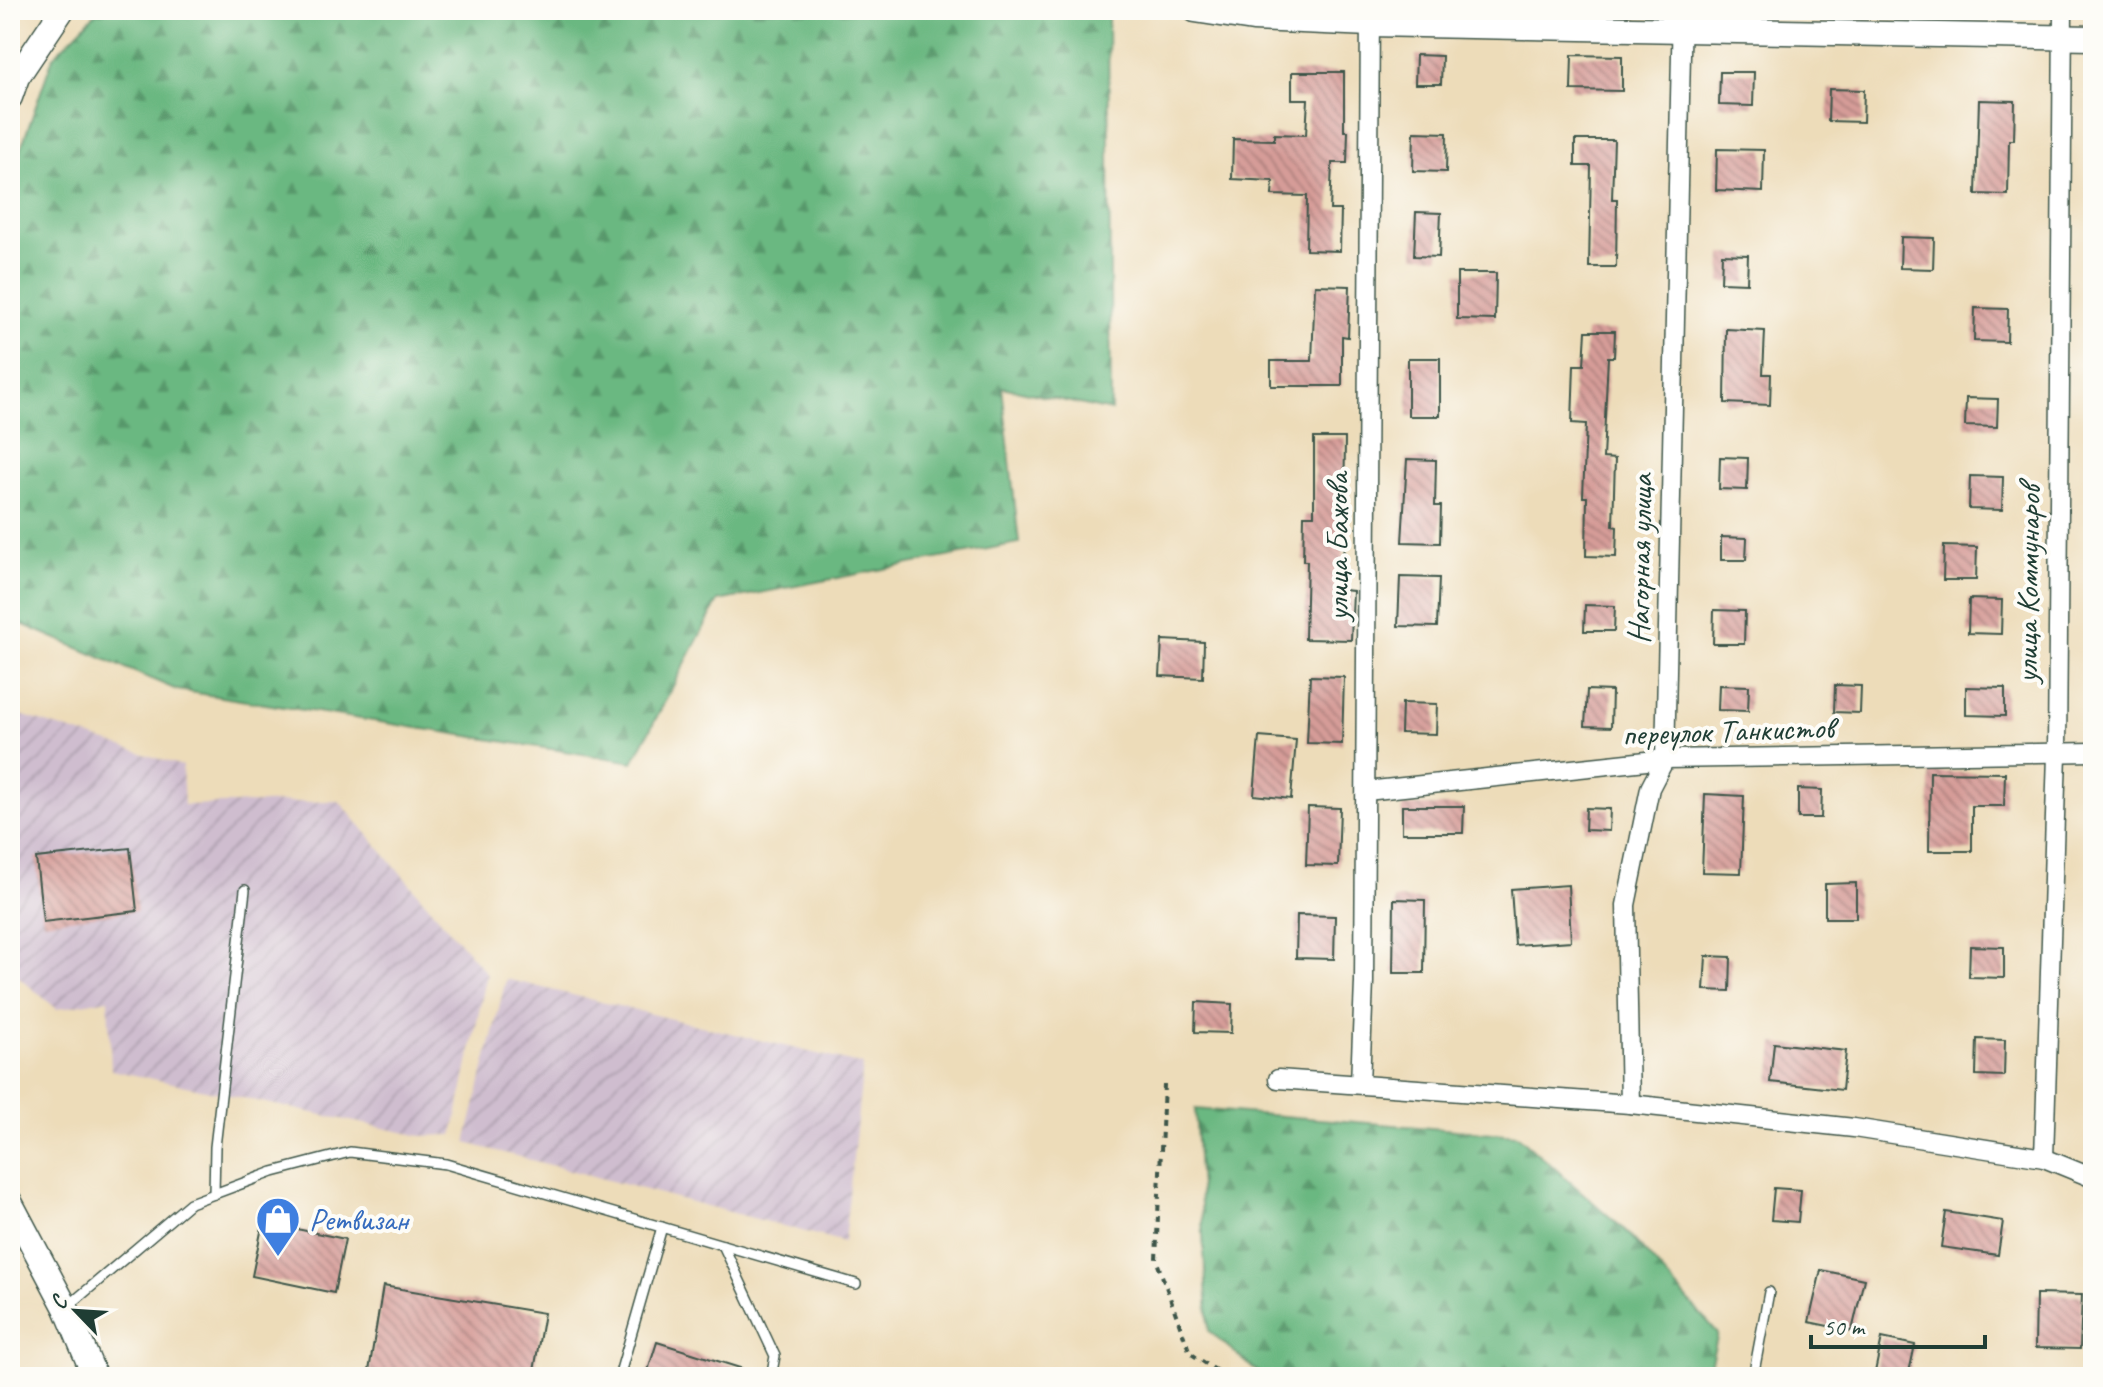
<svg xmlns="http://www.w3.org/2000/svg" width="2103" height="1387" font-family="Caveat,sans-serif">
<style>
.industrial{fill:url(#industrial-furrows)}
.forest{fill:url(#forest-firs);stroke:#447a5a;stroke-width:2}
.building{fill:url(#building-back-hatch)}
.lines{fill:none;stroke-linecap:round;stroke-linejoin:round}
.service-casing{stroke:#3e5548;stroke-width:12}
.minor-casing{stroke:#3e5548;stroke-width:21}
.tertiary-casing{stroke:#3e5548;stroke-width:27}
.path{stroke:#3e5548;stroke-width:4;stroke-dasharray:6 6;stroke-linecap:butt}
.service{stroke:#fff;stroke-width:9}
.minor{stroke:#fff;stroke-width:18}
.tertiary{stroke:#fff;stroke-width:24}
.labels{text-anchor:middle;dominant-baseline:central;stroke-width:8;stroke-linejoin:round;paint-order:stroke}
.street-label{font-size:32px;fill:#1f3d34;stroke:#fdfcf7}
.shop-label{font-size:32px;fill:#366cbe;stroke:#fdfcf7;text-anchor:start}
</style>
<defs>
<pattern id="industrial-furrows" width="10" height="10" patternUnits="userSpaceOnUse" patternTransform="scale(2)"><rect width="10" height="10" fill="#cfbdcf"/><path d="M-1 1l2-2M0 10L10 0M9 11l2-2" fill="none" stroke="#b1a3b2"/></pattern>
<pattern id="forest-firs" width="22" height="20" patternUnits="userSpaceOnUse" patternTransform="scale(2)"><rect width="22" height="20" fill="#6ab881"/><path d="M5 1l3.5 6h-7zM16 11l3.5 6h-7z" fill="#57976a"/></pattern>
<pattern id="building-back-hatch" width="6" height="6" patternUnits="userSpaceOnUse" patternTransform="scale(2)"><rect width="6" height="6" fill="#d69c98"/><path d="M-1 5l2 2M0 0l6 6M5-1l2 2" fill="none" stroke="#ad807d"/></pattern>
</defs>
<rect width="100%" height="100%" fill="#fdfcf7"/>
<filter id="ink" filterUnits="userSpaceOnUse"><feTurbulence type="fractalNoise" baseFrequency=".0125" numOctaves="2"/><feDisplacementMap in="SourceGraphic" scale="16" xChannelSelector="R" yChannelSelector="G"/><feConvolveMatrix kernelMatrix="1 2 1 2 8 2 1 2 1" color-interpolation-filters="sRGB"/></filter>
<filter id="wash" filterUnits="userSpaceOnUse"><feTurbulence type="fractalNoise" baseFrequency=".006" numOctaves="4" result="noise"/><feDisplacementMap in="SourceGraphic" scale="32" xChannelSelector="R" yChannelSelector="G"/><feGaussianBlur stdDeviation="1.8" result="paint"/><feColorMatrix in="noise" values="0 0 0 0 0 0 0 0 0 0 0 0 0 0 0 0 0 1.4 0 .05"/><feComposite in="paint" operator="in"/></filter>
<g filter="url(#wash)">
<rect width="100%" height="100%" fill="#eddcb9"/>
<g class="industrial">
<path d="M10,714H18L182,766L184,805L339,801L487,974L453,1135L421,1136L111,1070L108,999L57,1009L10,970Z"/>
<path d="M506,979L863,1065L844,1242L466,1143Z"/>
</g>
<g class="forest">
<path d="M99,10H1098L1108,13L1111,411L1002,387L1019,543L718,601L633,762L177,690L10,619V180L53,57Z"/>
<path d="M1195,1109L1517,1135L1628,1233L1718,1334L1707,1377H1264L1209,1331Z"/>
</g>
<g id="blocks">
<g class="building">
<path d="M1416,55L1442,56L1441,84H1415Z"/>
<path d="M1572,55L1622,56V91L1571,90Z"/>
<path d="M1292,72H1344V131H1348L1347,163H1332L1330,210H1341L1340,251L1306,250L1307,196L1272,195L1273,181L1232,179L1233,139L1274,140V134L1306,135L1308,99H1292Z"/>
<path d="M1720,72H1754L1753,106L1719,105Z"/>
<path d="M1829,89L1864,90L1863,122L1828,121Z"/>
<path d="M1979,100L2015,101L2014,140H2009L2008,195L1976,194Z"/>
<path d="M1414,132L1447,133L1446,172L1413,171Z"/>
<path d="M1575,140H1614L1612,199H1617L1616,267H1589L1591,166H1575Z"/>
<path d="M1717,149L1764,150L1763,192L1716,190Z"/>
<path d="M1416,212L1441,213L1439,257L1414,256Z"/>
<path d="M1901,237L1934,238L1933,269L1900,268Z"/>
<path d="M1722,254L1748,255L1747,283L1721,282Z"/>
<path d="M1457,273H1496L1495,320L1457,319Z"/>
<path d="M1315,285L1350,286L1348,337L1342,336V386H1271V361H1312Z"/>
<path d="M1975,308L2008,309L2007,342L1974,341Z"/>
<path d="M1726,329L1765,331L1763,374H1771L1770,405L1725,403Z"/>
<path d="M1586,331H1615L1614,357H1608L1603,458L1615,459L1613,526L1617,527L1616,557L1586,556L1587,497H1583L1586,424L1572,423L1574,365H1584Z"/>
<rect x="1408" y="358" width="32" height="58"/>
<path d="M1966,398L1998,399L1997,427L1965,426Z"/>
<path d="M1314,438H1345L1343,590L1353,591L1351,640L1305,639L1307,561H1303L1304,515H1314Z"/>
<path d="M1720,457L1748,458L1747,490L1719,489Z"/>
<path d="M1407,459L1436,460L1435,506H1441L1440,543L1402,542Z"/>
<path d="M1970,476L2003,477L2002,510L1969,509Z"/>
<path d="M1721,537L1747,538L1746,560H1721Z"/>
<path d="M1944,546L1977,547L1976,580H1943Z"/>
<path d="M1400,577L1439,578L1437,627L1398,626Z"/>
<path d="M1969,599L2002,600L2001,634L1968,633Z"/>
<path d="M1585,605L1615,606L1614,631H1584Z"/>
<path d="M1714,610L1745,611L1744,644H1713Z"/>
<path d="M1162,640L1204,642L1203,678L1160,676Z"/>
<path d="M1310,676L1344,677L1342,744L1307,743Z"/>
<path d="M1719,685L1749,686L1748,711L1718,710Z"/>
<path d="M1835,685L1861,686L1860,713L1834,712Z"/>
<path d="M1966,687L2005,688V716L1966,715Z"/>
<path d="M1587,690L1612,691L1611,727L1585,726Z"/>
<path d="M1402,703L1437,704L1436,734L1401,733Z"/>
<path d="M1259,737L1296,740L1291,799L1254,795Z"/>
<path d="M1930,772L2005,773L2004,806H1972V851H1929Z"/>
<path d="M1798,789L1822,790L1821,818H1798Z"/>
<path d="M1705,794L1744,796L1741,873L1702,872Z"/>
<path d="M1402,806H1464L1463,833H1402Z"/>
<path d="M1308,807L1340,808L1338,866L1306,865Z"/>
<path d="M1586,808L1610,809L1609,831L1585,830Z"/>
<path d="M130,848L137,911L43,922L36,858Z"/>
<path d="M1856,883V918H1825V884Z"/>
<path d="M1568,885L1571,941L1515,945L1511,889Z"/>
<path d="M1394,899L1425,900L1424,973H1393Z"/>
<path d="M1297,915L1335,916L1334,959L1296,958Z"/>
<path d="M1970,946L2004,947V978L1969,977Z"/>
<path d="M1706,956L1731,957L1730,991L1704,990Z"/>
<path d="M1196,1002L1232,1004L1231,1033L1195,1032Z"/>
<path d="M1977,1039L2005,1040L2004,1076L1976,1075Z"/>
<path d="M1774,1043L1846,1051L1842,1090L1770,1082Z"/>
<path d="M1774,1188L1801,1190L1798,1222L1771,1220Z"/>
<path d="M1946,1212L2003,1221L1998,1255L1941,1247Z"/>
<path d="M263,1222L345,1239L334,1293L252,1276Z"/>
<path d="M1821,1270L1864,1279L1852,1331L1809,1322Z"/>
<path d="M383,1286L544,1313L533,1377H368Z"/>
<path d="M2036,1294L2082,1295L2080,1349L2035,1348Z"/>
<path d="M1882,1338L1915,1345L1908,1377H1874Z"/>
<path d="M657,1342L756,1373V1377H646Z"/>
</g>
</g>
</g>
<g filter="url(#ink)">
<use href="#blocks" fill-opacity="0" stroke="#3e5548" stroke-width="2"/>
<g class="lines">
<g class="service-casing">
<g id="service">
<path d="M214,1194L215,1147L245,890"/>
<path d="M723,1245L775,1356L771,1377"/>
<path d="M66,1308L190,1203L273,1172L350,1152L446,1164L856,1284"/>
<path d="M619,1377L662,1227"/>
<path d="M1753,1377L1769,1292"/>
</g>
</g>
<g class="minor-casing">
<g id="minor">
<path d="M1366,791L1665,759L2093,752"/>
<path d="M1278,1079L1630,1104L1854,1128L2044,1158L2093,1178"/>
<path d="M1360,1084L1364,982L1370,10"/>
<path d="M1630,1104L1626,905L1650,788L1665,759L1682,10"/>
<path d="M2044,1158L2057,754L2063,10"/>
</g>
</g>
<g class="tertiary-casing">
<g id="tertiary">
<path d="M1195,10L1253,19L1370,24L2093,38"/>
<path d="M10,97L17,77L62,10"/>
<path d="M10,1202L66,1308L95,1377"/>
</g>
</g>
<path class="path" d="M1164,1085L1156,1259L1190,1353L1226,1377"/>
<use href="#service" class="service"/>
<use href="#minor" class="minor"/>
<use href="#tertiary" class="tertiary"/>
</g>
</g>
<defs>
<g id="shop-pin" transform="scale(2.3)"><path d="M0 17L-7.5 6A9.5 9.5 0 1 1 7.5 6Z" fill="#3f7fe0" stroke="#fdfcf7"/><path d="M-5-2.5h2.3a2.7 3.5 0 0 1 5.4 0H5L5.5 6h-11ZM-1.5-2.5h3a1.5 2.3 0 0 0-3 0Z" fill="#fff"/></g>
</defs>
<g fill-rule="evenodd">
<use href="#shop-pin" x="278" y="1219"/>
</g>
<g class="labels">
<g class="street-label">
<text transform="translate(1337 547) rotate(-90)">улица Бажова</text>
<text transform="translate(1640 559) rotate(-89)">Нагорная улица</text>
<text transform="translate(2028 584) rotate(-89)">улица Коммунаров</text>
<text transform="translate(1728 731) rotate(-2)">переулок Танкистов</text>
</g>
<g class="shop-label">
<text x="309" y="1219">Ретвизан</text>
</g>
</g>
<rect width="2103" height="1387" fill="none" stroke="#fdfcf7" stroke-width="40"/>
<g transform="translate(76 1311) rotate(295)" stroke="#fdfcf7" stroke-width="6" paint-order="stroke">
<path d="M0-6L14 30L0 20L-14 30Z" fill="#1f3d34"/>
<text y="-12" font-size="22" font-weight="bold" text-anchor="middle" fill="#1f3d34">С</text>
</g>
<path d="M1811 1335v12h174v-12" fill="none" stroke="#1f3d34" stroke-width="4"/>
<text x="1823" y="1335" font-size="24" fill="#1f3d34" stroke="#fdfcf7" stroke-width="6" paint-order="stroke">50 m</text>
</svg>
